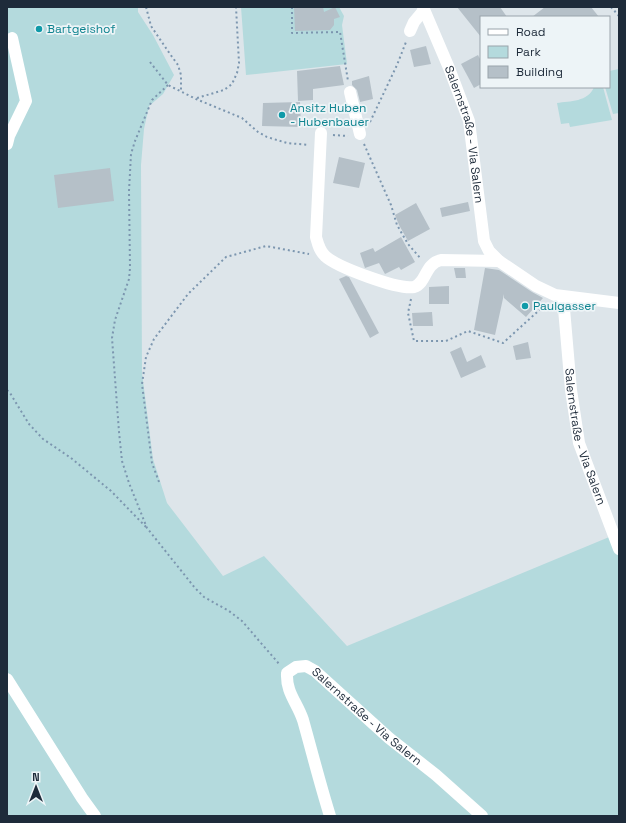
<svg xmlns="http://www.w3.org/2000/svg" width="626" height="823" font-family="'Space Grotesk',sans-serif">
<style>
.green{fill:#b4dadd}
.building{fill:#b5c0c8}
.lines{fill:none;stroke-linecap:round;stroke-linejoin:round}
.path{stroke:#7c96af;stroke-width:2;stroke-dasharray:2 3;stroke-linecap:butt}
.minor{stroke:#fff;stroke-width:12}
.culture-dot{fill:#0f9aa8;stroke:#edf4f7;stroke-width:1.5}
.labels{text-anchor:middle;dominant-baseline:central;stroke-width:3.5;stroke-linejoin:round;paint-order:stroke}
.culture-label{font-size:12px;fill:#0d838f;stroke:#edf4f7;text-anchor:start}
.street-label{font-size:12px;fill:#1e2b3a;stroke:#edf4f7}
</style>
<rect width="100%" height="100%" fill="#dde5ea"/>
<g class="green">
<path d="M7,7H138V12L153,35L174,75L163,94L149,106L144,129L141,165L142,373L153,459L167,503L223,576L264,556L347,646L614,535L619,549V816H7Z"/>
<path d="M241,7H339L344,16L342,25L347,64L246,75Z"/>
<path d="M619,69V113L613,114L605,87H609V71Z"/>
<path d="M594,87H603L612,120L570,127L569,123L561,124L557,103C570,101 588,102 594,87Z"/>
</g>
<g class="building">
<path d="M294,7H323L324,12L335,7L340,17L334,19V25L330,30L295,31Z"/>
<path d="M457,7H500L507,17H481V37Z"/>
<path d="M545,7H591L599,17H532Z"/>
<path d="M426,46L431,64L414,67L410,50Z"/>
<path d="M478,55L481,61V84L474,88L461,64Z"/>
<path d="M340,66L344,85L313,89V100L298,101L297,71Z"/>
<path d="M369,76L373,99L360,102L357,90L352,85V81Z"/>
<path d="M300,102L301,127L262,126L263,103Z"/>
<path d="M339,157L365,163L359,188L333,183Z"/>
<path d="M110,168L114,201L58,208L54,175Z"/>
<path d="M468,202L470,211L442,217L440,208Z"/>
<path d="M416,203L430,229L408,241L399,225L395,215Z"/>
<path d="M401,237L415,262L401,270L399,267L385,274L379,263L365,268L360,253L373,248L375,252Z"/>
<path d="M454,268H465L466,278H456Z"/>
<path d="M485,268L499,270L532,292L543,298L526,317L504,298V294L495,335L474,330Z"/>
<path d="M346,276L349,277L379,333L370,338L339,279Z"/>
<path d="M449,286V304H429V287Z"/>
<path d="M432,312L433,326H413L412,313Z"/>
<path d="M528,342L531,358L516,360L513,346Z"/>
<path d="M461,347L467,362L481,355L486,367L461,378L450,352Z"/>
</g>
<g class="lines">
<g class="path">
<path d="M146,7L151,26L170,54L178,65L181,75V91"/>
<path d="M292,7V33L340,32L348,81"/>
<path d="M611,7L619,16"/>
<path d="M150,62L168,85L196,99L242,118L258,132L267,137L287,143L309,145"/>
<path d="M168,85L152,100L135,141L131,154L129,191L130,268L129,279L115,320L112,338L119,432L122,461L129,483L147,528L195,588L204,597L229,611L242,621L280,665"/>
<path d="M197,98L224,90L232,84L237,73L239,63L236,7"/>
<path d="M370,122L397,65L406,42"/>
<path d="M333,135L348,136"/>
<path d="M364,144L391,205L397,225L408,244L421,259"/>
<path d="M411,299L408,313L414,341H446L468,331L503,343L546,304"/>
<path d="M7,390L10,393L29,424L43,439L71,458L111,491L146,527"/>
<path d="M159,482L152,463L142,384L146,357L154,339L188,294L226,257L266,246L309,254"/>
</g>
<g class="minor">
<path id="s1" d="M423,7L449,68L469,121L484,241L489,251L499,261L536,286L555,295L619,303"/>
<path d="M410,31L414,22L424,10"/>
<path d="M350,92L360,134"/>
<path d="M321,133L316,237C318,244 319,250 325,256C337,267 398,290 414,287C427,283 424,264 441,260L499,261"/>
<path d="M7,144L9,136L26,101L12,38"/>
<path id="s2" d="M563,297L571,390L579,443L619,549"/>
<path d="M7,679L82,798L95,816"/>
<path id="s3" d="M330,816C320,784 312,752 303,720C297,702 286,693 287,673L296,667L306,666L315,671L389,738L436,775L482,816"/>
</g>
</g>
<g class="culture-dot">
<circle cx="39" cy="29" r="4"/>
<circle cx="282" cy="115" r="4"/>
<circle cx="525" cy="306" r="4"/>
</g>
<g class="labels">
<g class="culture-label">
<text x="47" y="29">Bartgeishof</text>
<text x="290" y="108">Ansitz Huben<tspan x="290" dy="14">- Hubenbauer</tspan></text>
<text x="533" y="306">Paulgasser</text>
</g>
<g class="street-label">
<text stroke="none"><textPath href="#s1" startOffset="135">Salernstraße - Via Salern</textPath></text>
<text stroke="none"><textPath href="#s2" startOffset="142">Salernstraße - Via Salern</textPath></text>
<text stroke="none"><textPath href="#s3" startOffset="250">Salernstraße - Via Salern</textPath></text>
</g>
</g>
<rect width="626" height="823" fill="none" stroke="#1e2b3a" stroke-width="16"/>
<rect x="480" y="16" width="130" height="72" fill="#edf4f7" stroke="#9aa4ab"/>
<rect x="488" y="29" width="20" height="6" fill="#ffffff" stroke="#9aa4ab"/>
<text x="516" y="36" font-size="12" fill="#1e2b3a">Road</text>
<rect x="488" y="46" width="20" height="12" fill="#b4dadd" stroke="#9aa4ab"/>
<text x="516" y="56" font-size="12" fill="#1e2b3a">Park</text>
<rect x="488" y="66" width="20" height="12" fill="#b5c0c8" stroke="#9aa4ab"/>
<text x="516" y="76" font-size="12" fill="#1e2b3a">Building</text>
<g transform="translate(36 787)" stroke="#edf4f7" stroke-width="3" paint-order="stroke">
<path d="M0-3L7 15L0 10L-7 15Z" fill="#1e2b3a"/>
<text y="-6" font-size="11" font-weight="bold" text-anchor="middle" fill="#1e2b3a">N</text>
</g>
</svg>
